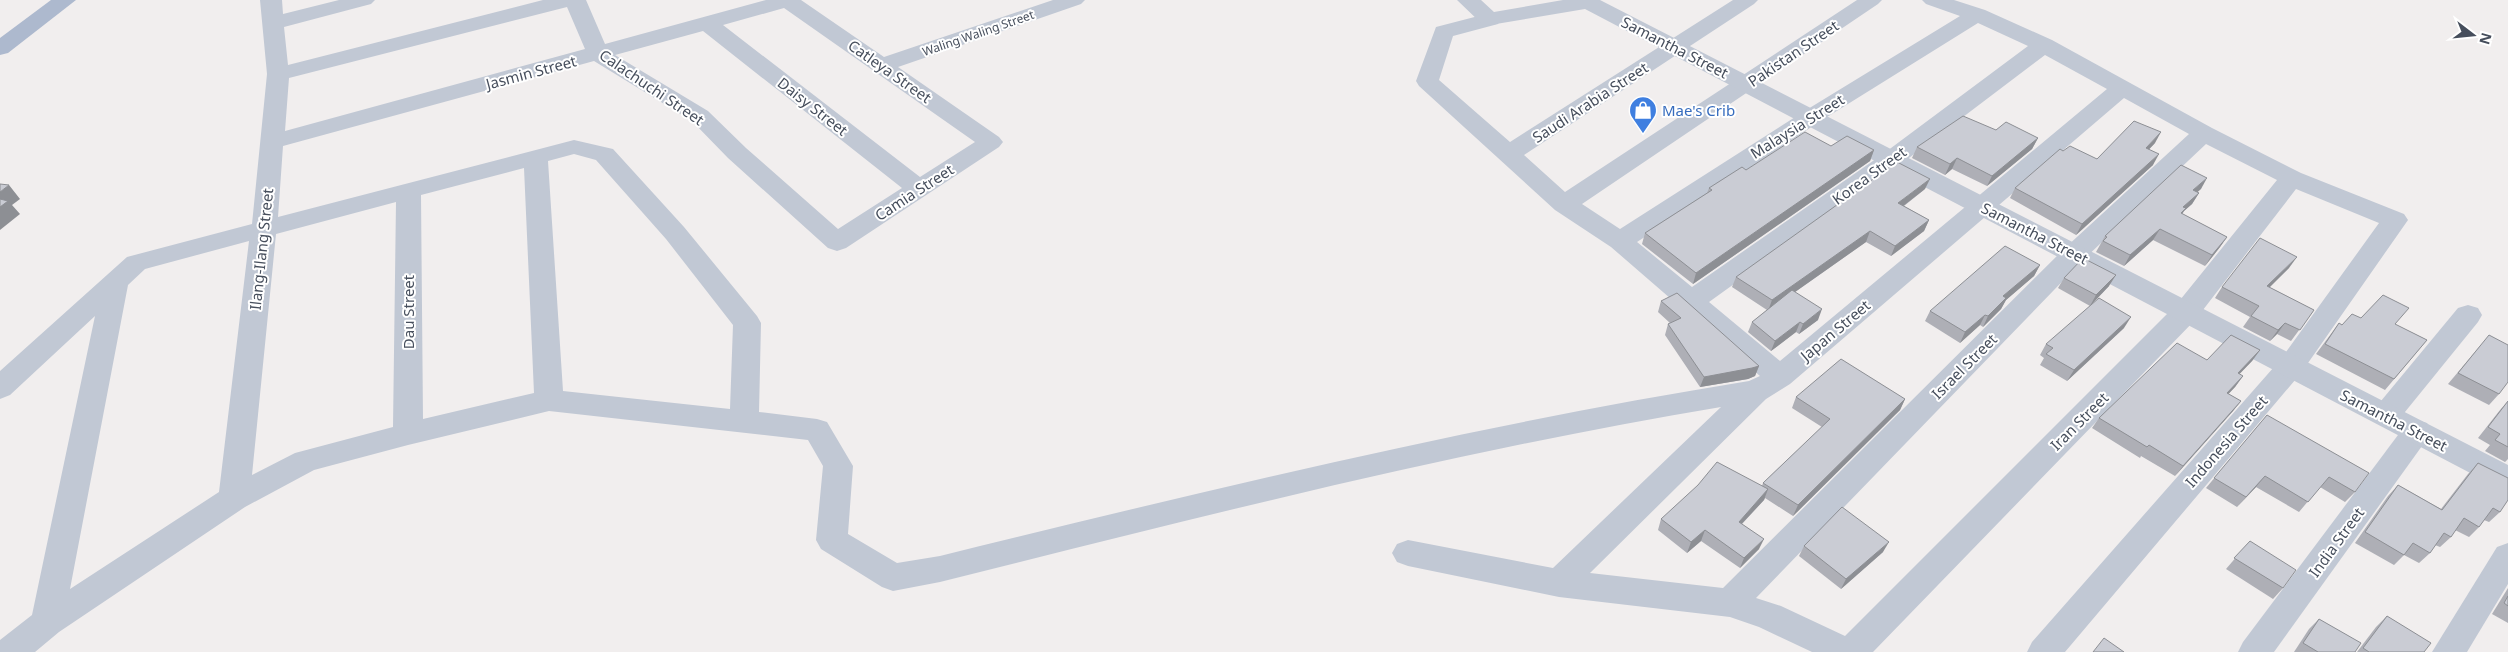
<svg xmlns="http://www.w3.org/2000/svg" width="2508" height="652" font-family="'Noto Sans',sans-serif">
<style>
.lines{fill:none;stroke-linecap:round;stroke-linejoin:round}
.minor{fill:#c1c8d4;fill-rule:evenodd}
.tertiary{fill:#c1c8d4;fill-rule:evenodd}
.primary{fill:#adb9ce;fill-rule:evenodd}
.wall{fill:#aeafb6}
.shaded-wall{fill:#8d8f94}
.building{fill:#caccd4;stroke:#8d8f94}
.labels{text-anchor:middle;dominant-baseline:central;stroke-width:4;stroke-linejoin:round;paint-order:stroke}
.far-street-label{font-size:12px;fill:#464e5c;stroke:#fff}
.street-label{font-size:15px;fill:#464e5c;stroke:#fff}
.shop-label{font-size:15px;fill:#366cbe;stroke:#fff;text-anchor:start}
</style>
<rect width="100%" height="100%" fill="#f1eeee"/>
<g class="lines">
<g class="minor">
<path d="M260,0H282L283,14L339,0H375L371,4L284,27L288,65L543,0H586L605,44L766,0H801L884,57L1053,0H1085L1081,4L898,67L999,137L1003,142L999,147L846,248L837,251L828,248L728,158L692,121L594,61L283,146L278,217L574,140L613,149L684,227L757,316L761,323L759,412L817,419L827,422L853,466L848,534L897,563L940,556C1208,490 1476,425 1749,381L1760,376L1611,247L1555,210L1419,86L1416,81L1436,27L1490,13L1498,14L1501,19L1498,24L1453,36L1439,80L1510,142L1733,0H1758L1754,4L1524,155L1565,192L1857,0H1882L1878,4L1582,204L1620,229L1803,112L1960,16L1926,4L1922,0H1954L1985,10L2052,40L2212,128L2301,173L2404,214L2408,220L2301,373L2065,652H2027L2032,642L2281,359L2379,223L2296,189L2196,319L1873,652H1812L1759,627L1730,617L1559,597L1408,566L1397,562L1392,553L1397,544L1408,540L1553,568L1721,407C1457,451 1199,517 940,582L893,591L882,587L821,549L816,540L823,466L808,440L549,411L408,445L314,470L245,507L59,632L35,652H0V640L32,615L95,316L10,395L0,399V371L127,257L252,224L267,74ZM567,7L585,49L285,131L289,78ZM784,8L975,142L920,177L723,25ZM1978,23L2028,46L1883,154L1692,287L1637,242L1819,122ZM703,31L902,188L838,229L746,148L708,111L615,55ZM2045,55L2107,89L1780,361L1709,302L1901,164ZM2124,98L2189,134L2065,248L1723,588L1590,573L1766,399L1790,384ZM2206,144L2277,180L2176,305L1845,636L1781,606L1756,598L2083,260ZM574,154L596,160L666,239L733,325L730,409L563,391L548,161ZM524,168L534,393L423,419L421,195ZM396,202L393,427L295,453L252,475L276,234ZM249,241L219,492L70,589L128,285L145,269Z"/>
<path d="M2468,305L2478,308L2482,315L2478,322L2396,423L2386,426L2376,423L2371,415L2376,407L2458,308Z"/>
<path d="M2417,420L2427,423L2432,431L2427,439L2274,652H2238L2243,642L2407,423Z"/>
<path d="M2508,543V584L2467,652H2432L2497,547Z"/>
</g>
<path class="tertiary" d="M1457,0H1481L1494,12L1563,0H1600L2508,465V491L2497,487L1585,9L1490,25L1482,24Z"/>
<path class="primary" d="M51,0H76L8,53L0,55V38Z"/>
</g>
<g class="wall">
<path d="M1996,130L2038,138L2032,149L1987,186L1952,169L1945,175L1912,158L1917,147Z"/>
<path d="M2155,143L2149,149L2153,165L2076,235L2010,198L2015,188L2063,151L2097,159Z"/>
<path d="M1831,146L1874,150L1870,161L1693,284L1642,244L1645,233L1707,193L1709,188L1746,170Z"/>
<path d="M1925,189L1904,206L1929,220L1924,231L1891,256L1866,242L1795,292L1818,320L1799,334L1796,332L1771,351L1748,332L1752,322L1767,310L1732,287L1736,277Z"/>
<path d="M2201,189L2197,192L2199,193L2192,204L2184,211L2182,214L2227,237L2220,247L2205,266L2153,240L2124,266L2096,252L2105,236Z"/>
<path d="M2040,265L2034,276L2006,300L2001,309L1983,327L1980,325L1960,343L1925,321L1930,311Z"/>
<path d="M2289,268L2269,287L2314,310L2291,341L2277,334L2270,341L2243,327L2250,317L2215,298L2222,287Z"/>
<path d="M2064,278L2109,286L2090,306L2058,288Z"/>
<path d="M1661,301L1759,366L1755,376L1748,379L1700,387L1665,335L1668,324L1670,323L1658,312Z"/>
<path d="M2361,318L2396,325L2427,340L2385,390L2316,354L2339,323L2342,325Z"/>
<path d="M2124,328L2067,381L2040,365L2044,358L2040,355L2046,344Z"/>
<path d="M2480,346L2499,394L2489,405L2448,384Z"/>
<path d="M2260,350L2252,361L2239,374L2243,376L2235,387L2228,394L2241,401L2233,411L2175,476L2141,456L2140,458L2092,428L2099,418L2207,360Z"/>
<path d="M1796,397L1905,399L1900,410L1793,516L1765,498L1764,500L1742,524L1759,549L1740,568L1701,541L1687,553L1658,530L1661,519L1762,486L1763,483L1822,427L1792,408Z"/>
<path d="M2508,401V459L2505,462L2485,451L2490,445L2478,438L2500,410Z"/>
<path d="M2267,415L2355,492L2345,502L2320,487L2299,512L2256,487L2237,507L2206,488Z"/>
<path d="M2478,463L2500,512L2489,522L2484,520L2479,527L2469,537L2455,530L2451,537L2440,547L2435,545L2430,553L2419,563L2404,555L2394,565L2355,543L2388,496L2398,485L2441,509L2468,474Z"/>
<path d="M2250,541L2283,588L2273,599L2226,569Z"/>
<path d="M1804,546L1883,552L1841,589L1799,556Z"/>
<path d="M2508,588V623L2492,614Z"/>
<path d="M2387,616L2424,652H2357L2376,627Z"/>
<path d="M2319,619L2355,652H2294L2309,629Z"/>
</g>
<g class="shaded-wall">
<path d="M2161,132L2155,143L2140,159L2146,148Z"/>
<path d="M2038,138L2032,149L1987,186L1992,176Z"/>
<path d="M1874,150L1870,161L1693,284L1696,273Z"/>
<path d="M2159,154L2153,165L2076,235L2082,224Z"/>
<path d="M1957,158L1952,169L1945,175L1950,164Z"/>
<path d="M2207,178L2201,189L2187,201L2193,190Z"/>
<path d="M1930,179L1925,189L1894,213L1898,203Z"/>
<path d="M9,185L20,199L12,205L20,214L0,230V192Z"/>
<path d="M2199,193L2192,204L2184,211L2179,219L2183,207Z"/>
<path d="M1929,220L1924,231L1891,256L1895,246Z"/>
<path d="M2160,229L2153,240L2124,266L2130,255Z"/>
<path d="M1870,231L1866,242L1768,311L1772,300Z"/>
<path d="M2227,237L2220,247L2205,266L2212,255Z"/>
<path d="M2297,257L2289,268L2260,297L2267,286Z"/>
<path d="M2040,265L2034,276L2006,300L2001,309L1983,327L1988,316L2003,296Z"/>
<path d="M2116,275L2109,286L2090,306L2096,295Z"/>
<path d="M1822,309L1818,320L1799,334L1803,324Z"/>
<path d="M1985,315L1980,325L1960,343L1965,332Z"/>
<path d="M2131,317L2124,328L2067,381L2074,370Z"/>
<path d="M1800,322L1796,332L1771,351L1775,341Z"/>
<path d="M2285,323L2277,334L2270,341L2278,330Z"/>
<path d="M2260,350L2252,361L2230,384L2238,373Z"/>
<path d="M1759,366L1755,376L1748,379L1700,387L1704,377Z"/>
<path d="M2243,376L2235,387L2219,404L2227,393Z"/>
<path d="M1905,399L1900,410L1793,516L1798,505Z"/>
<path d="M2241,401L2233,411L2175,476L2183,466Z"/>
<path d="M2265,476L2256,487L2237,507L2246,497Z"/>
<path d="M1768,489L1764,500L1734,532L1739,522Z"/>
<path d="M1705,530L1701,541L1687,553L1691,542Z"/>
<path d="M1764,539L1759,549L1740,568L1744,558Z"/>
<path d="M1889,542L1883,552L1841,589L1846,579Z"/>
</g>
<g class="building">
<path d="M1963,116L1996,130L2006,122L2038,138L1992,176L1957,158L1950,164L1917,147Z"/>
<path d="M2134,121L2161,132L2146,148L2159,154L2082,224L2015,188L2060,149L2063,151L2070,146L2097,159Z"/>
<path d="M1805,132L1831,146L1847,136L1874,150L1696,273L1645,233L1712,190L1709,188L1742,167L1746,170Z"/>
<path d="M1897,162L1930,179L1898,203L1929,220L1895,246L1870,231L1772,300L1736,277Z"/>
<path d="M2181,165L2207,178L2193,190L2199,193L2183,207L2186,208L2181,213L2227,237L2212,255L2160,229L2130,255L2103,241L2107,237L2105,236Z"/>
<path d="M0,184L9,185L0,192Z"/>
<path d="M0,199L8,201L0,207Z"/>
<path d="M2260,238L2297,257L2267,286L2314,310L2300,330L2285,323L2278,330L2251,316L2259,306L2222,287Z"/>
<path d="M2005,246L2040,265L2003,296L2006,298L1988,316L1985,315L1965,332L1930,311Z"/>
<path d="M2083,258L2116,275L2096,295L2064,278Z"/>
<path d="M1792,290L1822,309L1803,324L1800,322L1775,341L1752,322Z"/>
<path d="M1677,293L1759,366L1752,368L1704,377L1668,324L1681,318L1661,301Z"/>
<path d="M2383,295L2409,308L2395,324L2427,340L2394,379L2325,344L2339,323L2342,325L2352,314L2361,318Z"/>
<path d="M2099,298L2131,317L2074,370L2046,354L2053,348L2046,344Z"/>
<path d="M2231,335L2260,350L2238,373L2243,376L2227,393L2241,401L2183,466L2149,445L2147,447L2099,418L2177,343L2207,360Z"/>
<path d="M2489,335L2508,345V382L2499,394L2458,373Z"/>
<path d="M1841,359L1905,399L1798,505L1763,483L1830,419L1796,397Z"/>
<path d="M2508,401V447L2495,440L2500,434L2488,427Z"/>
<path d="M2267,415L2369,473L2355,492L2329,477L2308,502L2265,476L2246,497L2214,478Z"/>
<path d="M1717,462L1768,489L1739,522L1764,539L1744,558L1705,530L1691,542L1661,519L1698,485Z"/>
<path d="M2478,463L2508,478V500L2500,512L2493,508L2479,527L2464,518L2451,537L2444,533L2430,553L2413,543L2404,555L2365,532L2398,485L2442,510Z"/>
<path d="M1842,507L1889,542L1846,579L1804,546Z"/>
<path d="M2250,541L2296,570L2283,588L2234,558Z"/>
<path d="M2508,596V606L2504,603Z"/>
<path d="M2387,616L2431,643L2424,652H2369L2363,648Z"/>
<path d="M2319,619L2361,643L2355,652H2318L2303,643Z"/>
<path d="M2104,638L2124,652H2093Z"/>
</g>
<defs>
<g id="shop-pin" transform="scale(1.4375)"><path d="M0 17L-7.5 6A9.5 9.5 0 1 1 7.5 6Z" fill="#3f7fe0" stroke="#fff"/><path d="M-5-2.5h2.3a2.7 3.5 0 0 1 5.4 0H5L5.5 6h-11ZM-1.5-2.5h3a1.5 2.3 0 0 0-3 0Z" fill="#fff"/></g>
</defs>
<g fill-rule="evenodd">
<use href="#shop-pin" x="1643" y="110"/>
</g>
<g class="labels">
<g class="far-street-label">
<text transform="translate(978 33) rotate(-19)">Waling Waling Street</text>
</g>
<g class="street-label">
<text transform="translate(1675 47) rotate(27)">Samantha Street</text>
<text transform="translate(1793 53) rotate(-34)">Pakistan Street</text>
<text transform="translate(890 71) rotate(35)">Catleya Street</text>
<text transform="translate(531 72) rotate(-15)">Jasmin Street</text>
<text transform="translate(652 87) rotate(34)">Calachuchi Street</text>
<text transform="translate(1590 102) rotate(-33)">Saudi Arabia Street</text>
<text transform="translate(813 106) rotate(38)">Daisy Street</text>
<text transform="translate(1797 126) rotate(-32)">Malaysia Street</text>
<text transform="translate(1869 175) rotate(-36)">Korea Street</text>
<text transform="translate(914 192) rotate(-33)">Camia Street</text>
<text transform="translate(2035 233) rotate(27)">Samantha Street</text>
<text transform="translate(261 249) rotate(-84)">Ilang-Ilang Street</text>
<text transform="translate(408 312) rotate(-90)">Dau Street</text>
<text transform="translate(1835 330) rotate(-40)">Japan Street</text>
<text transform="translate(1964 366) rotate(-45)">Israel Street</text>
<text transform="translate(2394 420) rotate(27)">Samantha Street</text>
<text transform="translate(2079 421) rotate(-45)">Iran Street</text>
<text transform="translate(2226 441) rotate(-49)">Indonesia Street</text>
<text transform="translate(2336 542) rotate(-54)">India Street</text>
</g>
<g class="shop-label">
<text x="1662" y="110">Mae's Crib</text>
</g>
</g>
<g transform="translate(2473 35) rotate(106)" stroke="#ffffff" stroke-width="4" paint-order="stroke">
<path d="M0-4L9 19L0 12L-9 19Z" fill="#464e5c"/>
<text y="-8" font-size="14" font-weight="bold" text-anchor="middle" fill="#464e5c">N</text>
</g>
</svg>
